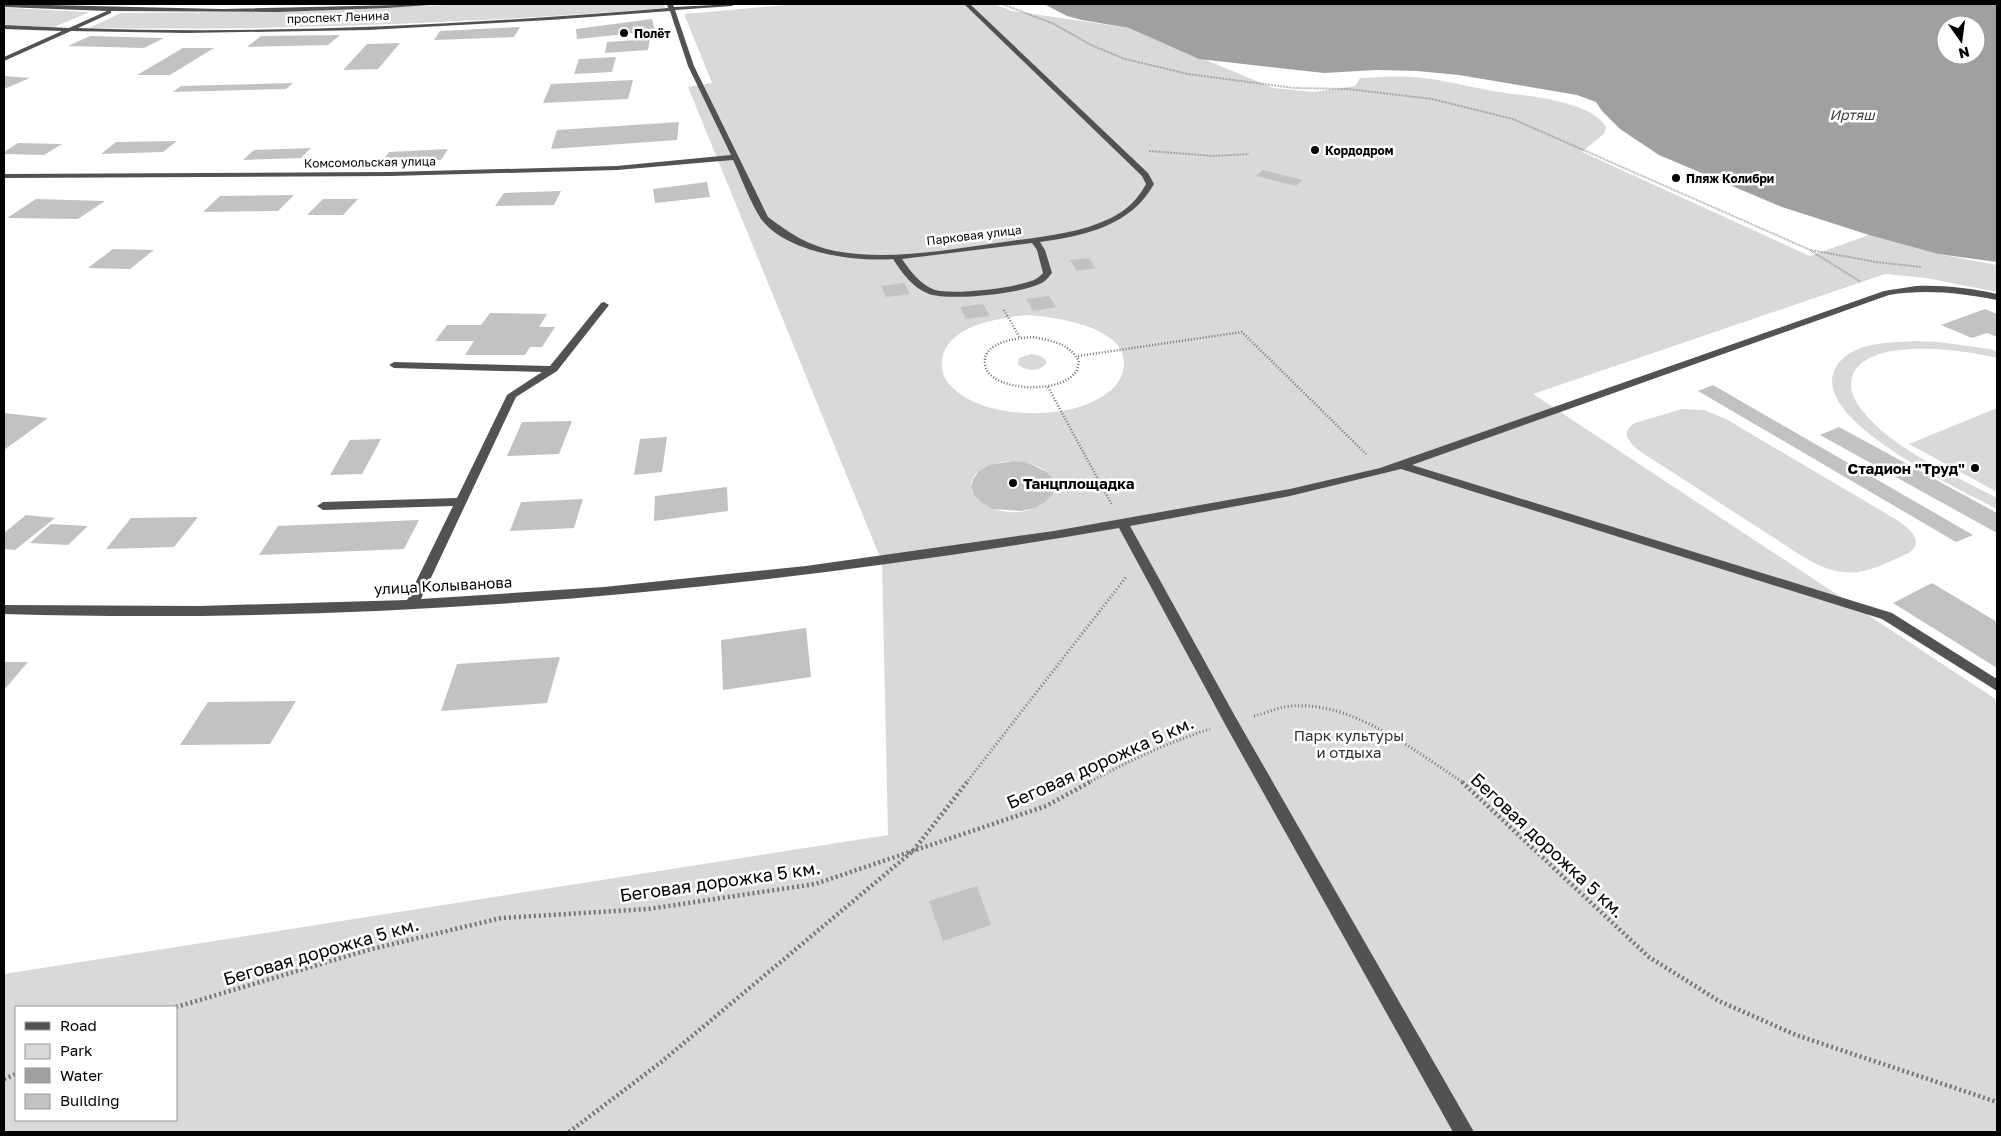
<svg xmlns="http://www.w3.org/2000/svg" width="2001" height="1136" font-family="'Golos Text',sans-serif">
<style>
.green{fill:#d9d9d9;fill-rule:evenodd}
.water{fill:#a0a0a0;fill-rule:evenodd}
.building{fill:#c2c2c2}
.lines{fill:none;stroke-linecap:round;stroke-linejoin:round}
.path-far3{stroke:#747474;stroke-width:2;stroke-dasharray:0.5 1;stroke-linecap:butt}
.path-far2{stroke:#747474;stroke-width:2.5;stroke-dasharray:1 2;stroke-linecap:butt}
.path-far1{stroke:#747474;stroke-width:3;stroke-dasharray:1 2.5;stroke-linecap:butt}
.path{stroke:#747474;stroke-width:4.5;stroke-dasharray:2 3;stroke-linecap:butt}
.minor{fill:#525252;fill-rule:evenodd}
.poi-dot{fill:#000;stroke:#fff;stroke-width:2}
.labels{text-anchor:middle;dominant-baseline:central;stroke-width:5;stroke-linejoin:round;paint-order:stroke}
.far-street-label{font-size:12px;fill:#000;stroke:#fff}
.far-poi-label{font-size:12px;font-weight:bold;fill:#000;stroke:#fff;text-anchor:start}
.far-water-label{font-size:14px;font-style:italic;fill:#414141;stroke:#fff}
.poi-label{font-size:15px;font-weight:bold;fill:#000;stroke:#fff;text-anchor:end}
.street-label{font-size:15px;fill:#000;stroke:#fff}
.park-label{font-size:15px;fill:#303030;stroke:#fff}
.near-street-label{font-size:18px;fill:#000;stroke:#fff}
</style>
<rect width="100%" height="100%" fill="#fff"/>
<g class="green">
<path d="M475,4H664L665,8C473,23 282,31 89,28L121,13L239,12Z"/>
<path d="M797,4H995L1012,11L1129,28L1273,88L1314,92L1355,86L1360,78C1377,77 1395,76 1413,77C1440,79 1466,86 1492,91C1522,96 1589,99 1606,127L1605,133L1582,152L1810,256L1869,235L1938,254L1997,265V292L1926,278L1885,274L1533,394L1997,700V1132H4V974L888,835L882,562L688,87L712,83L684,14ZM1027,315C1055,317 1134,327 1123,371C1119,387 1106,395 1092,402C1055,420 978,418 949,384C943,377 941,368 942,359C948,325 999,318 1027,315ZM1013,461C1092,469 1040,532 988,506C980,502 971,496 971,487C971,466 999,462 1013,461ZM16,1007H176V1120H16Z"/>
<path d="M4,8H8L90,12L54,27L4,25Z"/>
<path d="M1917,341L1939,342L1990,349L1997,351V358C1965,350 1871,336 1853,374C1848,386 1853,399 1861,409C1892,450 1953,474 1997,498V509C1964,491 1805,419 1836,367C1851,342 1891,342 1917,341Z"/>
<path d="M1031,354L1040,356L1046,360V364C1038,372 1027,371 1018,365L1019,358Z"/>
<path d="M1997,408V492L1909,444Z"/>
<path d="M1682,409L1704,410L1726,419L1897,520C1908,528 1926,540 1909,553C1866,572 1850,583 1805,558L1638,450C1628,441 1620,432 1635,423Z"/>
</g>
<path class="water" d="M1044,4H1997V262L1938,254L1869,235L1782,207L1659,155L1620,129L1602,111L1596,102L1577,95L1459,75L1417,71L1376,70L1324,73L1199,59L1129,28L1082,20L1067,16ZM1946,25H1976V55H1946Z"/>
<g class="building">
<path d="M652,19L656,34L636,36V33L577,39L576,29Z"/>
<path d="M520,27L514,37L434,40L440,31Z"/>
<path d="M340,35L328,45L247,47L261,36Z"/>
<path d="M90,36L164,38L144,48L68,46Z"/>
<path d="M650,39L648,50L605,53L607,42Z"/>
<path d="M400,43L378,69L343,70L367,44Z"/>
<path d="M183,48H214L170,75H137Z"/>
<path d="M616,57L612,72L574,74L579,59Z"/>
<path d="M4,76L30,78L4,89Z"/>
<path d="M633,80L628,99L543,103L551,84Z"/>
<path d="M293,83L286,89L173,92L181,86Z"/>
<path d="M679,122L677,140L551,149L557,130Z"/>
<path d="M177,141L163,152L101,154L116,142Z"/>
<path d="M18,143L62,144L44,155L4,154V152Z"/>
<path d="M311,148L301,158L243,160L254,150Z"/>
<path d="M448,149L441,160L381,163L389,152Z"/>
<path d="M1263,170L1303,180L1296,186L1256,176Z"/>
<path d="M707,182L710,197L655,203L653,189Z"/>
<path d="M561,191L554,205L495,206L504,193Z"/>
<path d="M294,195L278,211L203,212L220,196Z"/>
<path d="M36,199L105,201L78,219L7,218Z"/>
<path d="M323,199H358L343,215H307Z"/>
<path d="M113,249L154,250L130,269L88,268Z"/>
<path d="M1088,258L1096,268L1077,271L1070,260Z"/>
<path d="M904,283L910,294L886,297L881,286Z"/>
<path d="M1049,296L1056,307L1033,311L1026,299Z"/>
<path d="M983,304L990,316L966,319L960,307Z"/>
<path d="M1985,309L1997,314V337L1987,333L1972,338L1941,325Z"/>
<path d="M490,313L547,314L539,327H555L542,347H530L525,355H465L474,341H435L447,325H481Z"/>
<path d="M1713,385L1973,535L1956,542L1698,391Z"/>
<path d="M4,413L48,418L4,450Z"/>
<path d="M572,421L559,454L507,456L522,422Z"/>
<path d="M1839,427L1997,513V533L1820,435Z"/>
<path d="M667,437L662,472L634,475L640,439Z"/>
<path d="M381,439L362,474L330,475L350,440Z"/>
<path d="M1013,461L1026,462L1047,472L1053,479L1054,487L1052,495L1045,502L1035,508L1021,511L993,509L982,503L974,496L971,487L973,479L979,471L989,465Z"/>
<path d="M727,487L728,511L654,521L655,496Z"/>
<path d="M583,499L574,528L510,531L521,502Z"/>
<path d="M26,515L55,518L15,550L4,549V533Z"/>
<path d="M198,517L174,547L106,549L131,518Z"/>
<path d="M419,520L404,549L259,555L278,526Z"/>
<path d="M51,524L88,526L68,545L30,543Z"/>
<path d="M1932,583L1997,622V668L1893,603Z"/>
<path d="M806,628L811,677L723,690L721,640Z"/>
<path d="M560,657L547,703L441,711L457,664Z"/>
<path d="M4,662H28L4,690Z"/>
<path d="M296,701L270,744L180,745L208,702Z"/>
<path d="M977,886L991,925L943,941L929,901Z"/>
</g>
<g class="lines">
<g class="path-far3">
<path d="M1002,4L1054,24L1091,45L1125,59L1188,74L1294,88L1348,89L1432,99L1513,119L1808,249L1861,282"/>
<path d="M1149,151L1214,156L1249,154"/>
<path d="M1811,250L1876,262L1921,267"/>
</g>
<g class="path-far2">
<path d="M1004,310L1020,338"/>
<path d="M1033,337C1052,341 1069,343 1079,361C1078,364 1078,369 1076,372C1061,392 1012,391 993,377C989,374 986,370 985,364C982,342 1017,338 1033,337Z"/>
<path d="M1078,356L1242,332L1366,454"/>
<path d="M1048,387L1112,505"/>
</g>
<g class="path-far1">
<path d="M1254,716C1266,713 1279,707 1291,706C1354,701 1414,751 1464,783"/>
<path d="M966,783L1127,576"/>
<path d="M1088,783C1128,761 1167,743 1210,729"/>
</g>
<g class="path">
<path d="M1462,782L1649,957L1719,1001L1796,1035L1997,1102"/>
<path d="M176,1007L368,950L501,918L648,909L815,884L1046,806L1090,782"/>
<path d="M4,1079L16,1074"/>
<path d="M569,1132L660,1063L913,851L967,782"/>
</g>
<g class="minor">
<path d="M4,4L222,9L444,4L386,8L277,12L111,11V13L78,28C275,35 473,24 668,8L667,4H673L674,7L735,4L732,6L675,10L694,66L768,217C789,233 809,246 835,251C888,261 945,250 997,243C1036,237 1076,235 1111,218C1127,210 1138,199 1146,184L1142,176L964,4H970L1148,173L1154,184C1131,226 1084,236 1040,242L1045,250L1052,273C1048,278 1044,283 1037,285C1016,294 951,301 929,294C913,288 902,273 893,259C854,262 787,253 761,219C751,204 741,177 733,160L617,170L390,176L4,178V174L390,172L617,166L731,155L688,66L670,11L550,20L368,30L186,33L71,31L4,61V57L62,31L4,29V25L69,28L107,11L4,7ZM1032,243L1037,250L1043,273C1040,276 1036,280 1031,281C1013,288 953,295 935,290C921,285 910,271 902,259Z"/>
<path d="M1916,286C1944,285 1970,288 1997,294V300C1960,293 1926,289 1889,295L1412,465L1892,613L1997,679V691L1882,619L1401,469L1290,496L1130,526L1236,718L1474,1132H1453L1226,726L1119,528C751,592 377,625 4,614V605L199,606L407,600L453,506L323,510L317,506L323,502L457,498L507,395L542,372L394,368L389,365L394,362L550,366L601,303L604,302L609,305L557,371L516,397L421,599L604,587L806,566L1054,531L1290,489L1380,468L1884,291Z"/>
</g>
</g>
<g class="poi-dot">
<circle cx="624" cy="33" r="5"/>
<circle cx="1315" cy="150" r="5"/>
<circle cx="1676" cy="178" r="5"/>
<circle cx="1975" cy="468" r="5"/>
<circle cx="1013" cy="483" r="5"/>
</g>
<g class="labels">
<g class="far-street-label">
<text transform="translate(338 17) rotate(-2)">проспект Ленина</text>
<text transform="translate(370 162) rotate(-1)">Комсомольская улица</text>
<text transform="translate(974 235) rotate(-7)">Парковая улица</text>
</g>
<g class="far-poi-label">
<text x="634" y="33">Полёт</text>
<text x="1325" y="150">Кордодром</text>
<text x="1686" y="178">Пляж Колибри</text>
</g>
<g class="far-water-label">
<text x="1852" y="114">Иртяш</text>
</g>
<g class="poi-label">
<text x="1965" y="468">Стадион "Труд"</text>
<text x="1023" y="483" text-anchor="start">Танцплощадка</text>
</g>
<g class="street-label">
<text transform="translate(443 585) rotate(-3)">улица Колыванова</text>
</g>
<g class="park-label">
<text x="1349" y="735">Парк культуры<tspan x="1349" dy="17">и отдыха</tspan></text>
</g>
<g class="near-street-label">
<text transform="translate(1100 762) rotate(-24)">Беговая дорожка 5 км.</text>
<text transform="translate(1548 845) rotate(43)">Беговая дорожка 5 км.</text>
<text transform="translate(720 881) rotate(-8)">Беговая дорожка 5 км.</text>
<text transform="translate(321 951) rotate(-16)">Беговая дорожка 5 км.</text>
</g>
</g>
<rect width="2001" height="1136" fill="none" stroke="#000000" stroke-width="10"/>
<rect x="15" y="1006" width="162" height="115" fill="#ffffff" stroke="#999999"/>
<rect x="25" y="1022" width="25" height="8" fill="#525252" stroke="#999999"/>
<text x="60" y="1031" font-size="15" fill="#000000">Road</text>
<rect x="25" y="1044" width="25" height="15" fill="#d9d9d9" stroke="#999999"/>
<text x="60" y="1056" font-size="15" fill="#000000">Park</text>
<rect x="25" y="1068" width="25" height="15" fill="#a0a0a0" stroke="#999999"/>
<text x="60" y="1081" font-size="15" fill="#000000">Water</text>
<rect x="25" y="1094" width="25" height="15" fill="#c2c2c2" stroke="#999999"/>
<text x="60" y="1106" font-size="15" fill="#000000">Building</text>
<g transform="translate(1961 40) rotate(166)"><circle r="24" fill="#ffffff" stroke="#999999"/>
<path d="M0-4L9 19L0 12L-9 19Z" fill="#000000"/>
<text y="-8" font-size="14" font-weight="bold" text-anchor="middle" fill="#000000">N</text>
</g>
</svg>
